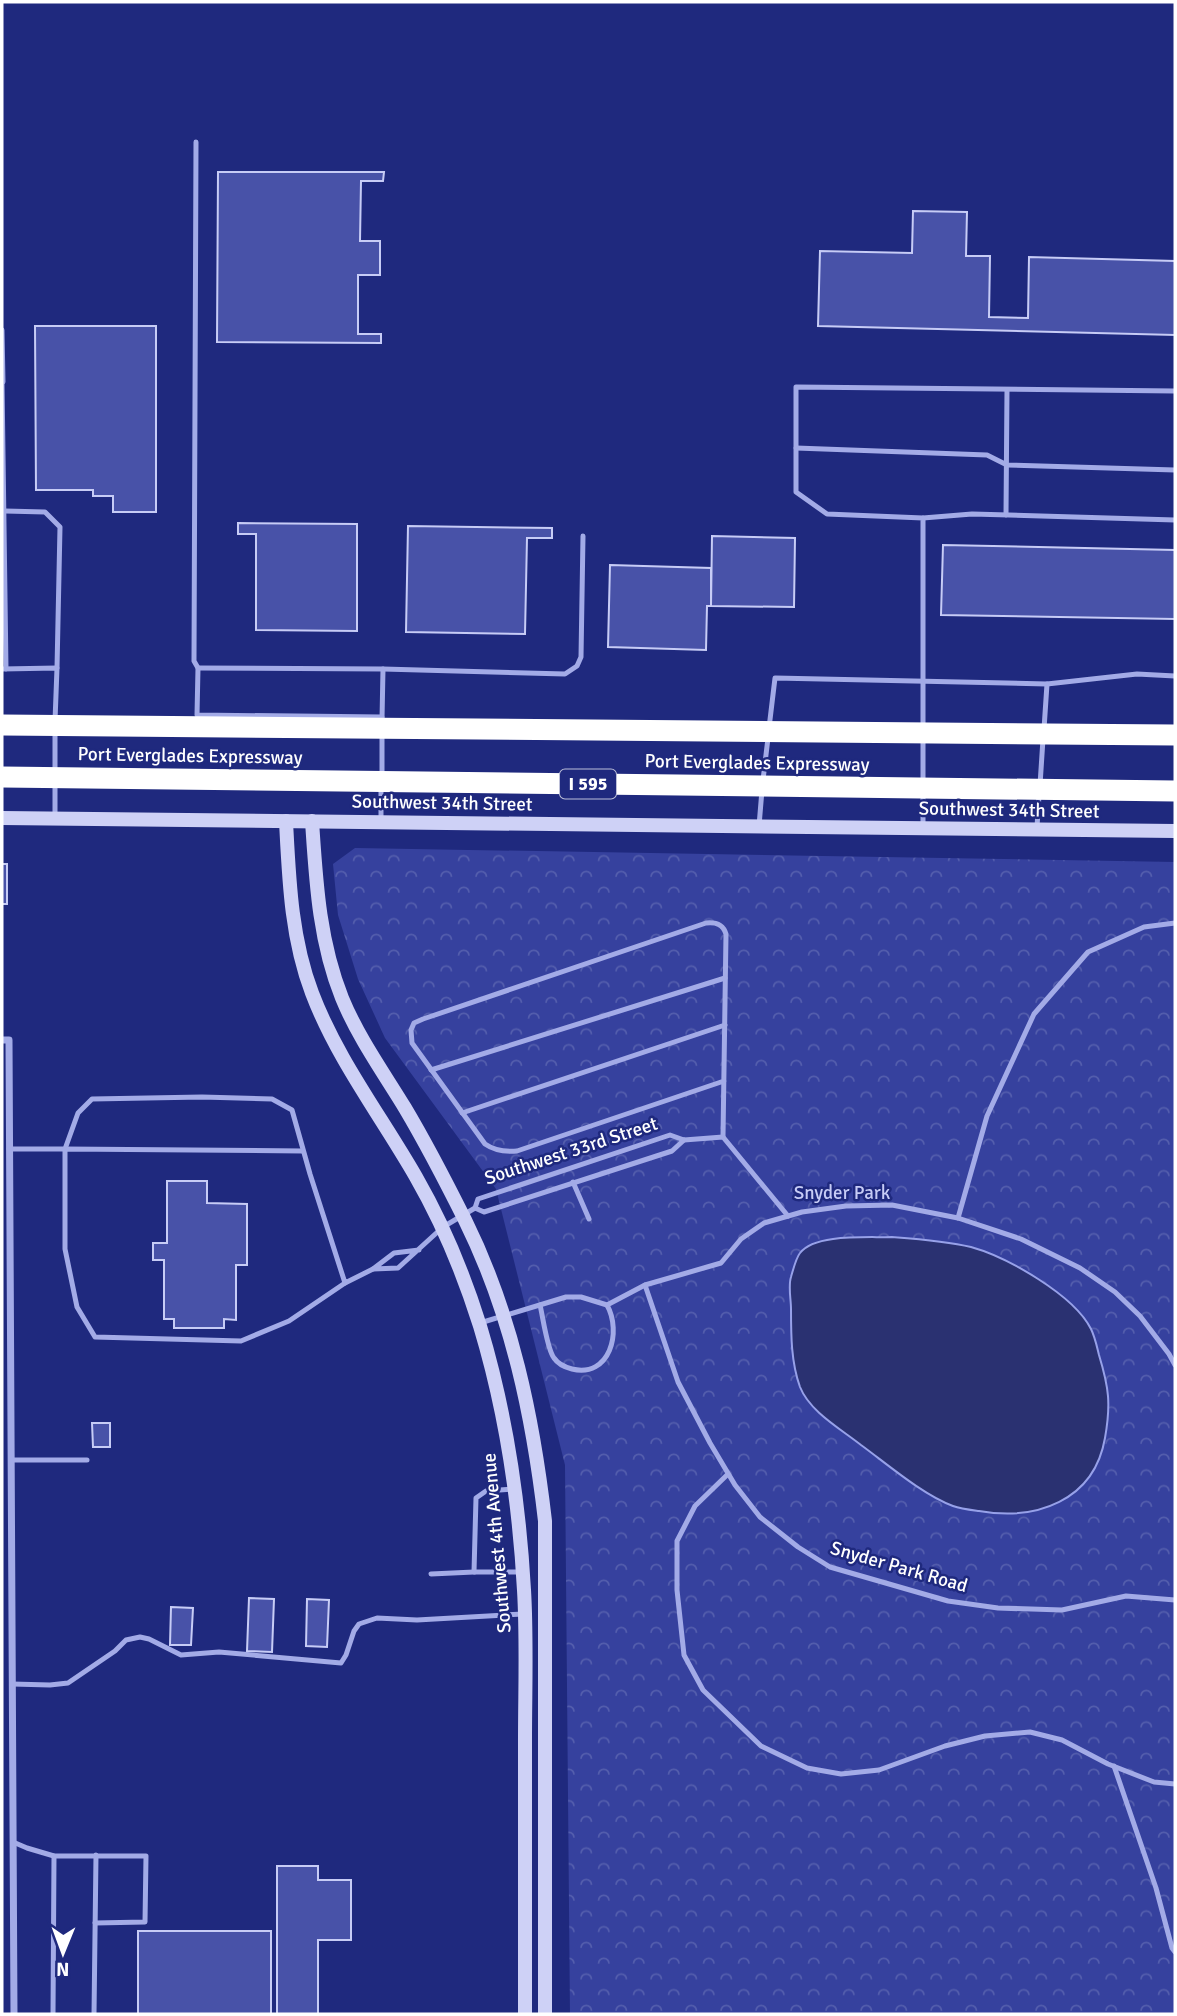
<svg xmlns="http://www.w3.org/2000/svg" width="1177" height="2016" font-family="Signika,sans-serif">
<style>
.forest{fill:url(#forest-crowns)}
.water{fill:#2a3171;stroke:#97a1e9;stroke-width:2}
.building{fill:#4852a8;stroke:#c7ccf6;stroke-width:2}
.lines{fill:none;stroke-linecap:round;stroke-linejoin:round}
.lane{stroke:#a3abe7;stroke-width:5}
.street{stroke:#a3abe7;stroke-width:7}
.secondary{stroke:#ced1f6;stroke-width:14}
.highway-bridge{stroke:#fff;stroke-width:21}
.labels{text-anchor:middle;dominant-baseline:central;stroke-width:5;stroke-linejoin:round;paint-order:stroke}
.shield{fill:#1f297e;stroke:#bcbfd8;stroke-width:2}
.shield-label{font-size:18px;font-weight:bold;fill:#fff}
.street-label{font-size:19px;fill:#fff;stroke:#1f297e}
.park-label{font-size:19px;fill:#c7ccf6;stroke:#1f297e}
</style>
<defs>
<pattern id="forest-crowns" width="20" height="18" patternUnits="userSpaceOnUse" patternTransform="scale(1.75)"><rect width="20" height="18" fill="#36419e"/><path d="M2 6a3 3 0 1 1 6 0M12 15a3 3 0 1 1 6 0" fill="none" stroke="#545ead"/></pattern>
</defs>
<rect width="100%" height="100%" fill="#1f297e"/>
<path class="forest" d="M355,848L1175,862V2014H570L565,1465L496,1189L385,1038L358,979L338,915L333,864Z"/>
<path class="water" d="M892,1237C918,1239 946,1241 971,1247C1007,1257 1074,1295 1091,1329C1095,1337 1097,1347 1099,1355C1109,1388 1111,1404 1105,1438C1094,1501 1036,1521 979,1511C971,1510 961,1509 953,1506C923,1495 887,1464 861,1445C841,1429 810,1412 800,1387C791,1362 791,1335 791,1309C791,1299 788,1286 791,1277C793,1270 796,1258 800,1253C815,1233 870,1238 892,1237Z"/>
<g class="building">
<path d="M218,172H384L383,181H361L360,241H380V275H358V334H381V343L217,342Z"/>
<path d="M913,211L967,212L966,256H990L989,317L1028,318L1029,257L1175,261V335L818,326L820,251L912,253Z"/>
<path d="M35,326H156V512H113V496H93V490H36Z"/>
<path d="M238,523L357,524V631L256,630V534H238Z"/>
<path d="M408,526L552,528V538H527L525,634L406,632Z"/>
<path d="M712,536L795,538L794,607L711,606Z"/>
<path d="M943,545L1175,550V619L941,615Z"/>
<path d="M610,565L711,568V606H707L706,650L608,647Z"/>
<rect x="2" y="864" width="5" height="40"/>
<path d="M167,1181H207V1203L247,1204V1265H236V1320L224,1319V1328H174V1319H164V1260H153V1243H167Z"/>
<path d="M92,1423H110V1447H93Z"/>
<path d="M249,1598L274,1599L272,1652L247,1651Z"/>
<path d="M307,1599L329,1600L327,1647L306,1646Z"/>
<path d="M171,1607L193,1608L191,1645H170Z"/>
<path d="M277,1866H318V1880H351V1940H318V2014H277Z"/>
<rect x="138" y="1931" width="133" height="83"/>
</g>
<g class="lines">
<g class="lane">
<path d="M196,142L194,661L198,668L197,715L382,717"/>
<path d="M2,330L3,382"/>
<path d="M2,382L6,669"/>
<path d="M796,448L987,455L1007,465L1175,470"/>
<path d="M5,511L45,512L60,527L57,668"/>
<path d="M1006,515L1007,390"/>
<path d="M923,518L972,514L1175,520"/>
<path d="M198,668L383,669L565,674L577,666L581,657L583,536"/>
<path d="M2,669L57,668L55,721"/>
<path d="M382,719L383,669"/>
<path d="M769,728L775,678L1047,684L1137,674L1175,676"/>
<path d="M923,728V518L827,514L796,492V387L1175,391"/>
<path d="M1044,729L1047,684"/>
<path d="M55,773V731"/>
<path d="M382,778V732"/>
<path d="M763,780L768,738"/>
<path d="M923,784V738"/>
<path d="M1040,785L1043,739"/>
<path d="M55,815V783"/>
<path d="M381,820V788"/>
<path d="M759,826L762,790"/>
<path d="M923,826V794"/>
<path d="M1037,827L1039,795"/>
<path d="M431,1070L725,978"/>
<path d="M462,1113L725,1025"/>
<path d="M723,1137L726,934C723,924 716,922 706,923L423,1019L414,1023L411,1030L412,1043L485,1144C495,1151 505,1152 517,1151L724,1081"/>
<path d="M9,1149H65L78,1113L92,1099L202,1097L272,1099L292,1110L310,1174L345,1283L373,1269"/>
<path d="M303,1151L65,1149V1249L77,1307L95,1337L241,1341L289,1321L345,1283"/>
<path d="M573,1182L589,1219"/>
<path d="M475,1208L484,1212L672,1151L684,1140"/>
<path d="M958,1218L987,1116L1034,1014L1088,952L1144,927L1175,923"/>
<path d="M419,1250L394,1253L373,1269L398,1268L443,1227L475,1208L478,1199L670,1135L684,1140L723,1137L788,1216"/>
<path d="M645,1285L678,1382L710,1443L735,1485L760,1517L798,1547L830,1567L948,1601L998,1608L1062,1610L1126,1596L1175,1600"/>
<path d="M540,1305C543,1317 547,1349 554,1358C558,1364 564,1367 572,1369C610,1378 622,1332 607,1305"/>
<path d="M480,1323L566,1297H581L607,1305L645,1285L721,1263L741,1239L764,1223L802,1212L846,1206L892,1205L958,1218L1021,1239L1080,1268L1115,1292L1140,1316L1169,1354L1175,1365"/>
<path d="M11,1460H87"/>
<path d="M728,1474L695,1506L677,1541V1590L684,1655L703,1690L761,1746L807,1768L841,1774L879,1770L945,1746L985,1736L1030,1732L1062,1740L1108,1764L1154,1782L1175,1784"/>
<path d="M512,1489L486,1491L476,1498L474,1572H521"/>
<path d="M431,1574L474,1572"/>
<path d="M12,1684L50,1685L68,1683L115,1651L126,1640L140,1637L149,1639L181,1655L219,1652L341,1663L346,1655L354,1631L359,1624L377,1618L417,1620L523,1614"/>
<path d="M1114,1766L1156,1888L1172,1948L1175,1952"/>
<path d="M13,1842L27,1848L54,1856H146L145,1922L95,1923"/>
<path d="M53,2014L54,1856"/>
<path d="M94,2014L96,1855"/>
</g>
<path class="street" d="M2,1040H9L14,2014"/>
<g class="secondary">
<path d="M2,818L1175,831"/>
<path d="M286,821C289,879 291,938 312,993C337,1059 381,1116 416,1177C443,1224 464,1275 480,1326C506,1412 519,1500 524,1590C527,1640 525,1690 525,1740C525,1831 525,1923 525,2014"/>
<path d="M312,821C316,881 319,941 342,998C358,1037 383,1072 405,1108C427,1145 446,1182 465,1220C512,1315 533,1417 545,1521V2014"/>
</g>
<g class="highway-bridge">
<path d="M2,725L1175,735"/>
<path d="M2,777L1175,791"/>
</g>
</g>
<g class="labels">
<rect class="shield" x="560" y="769.5" width="56" height="29" rx="5"/>
<g class="shield-label">
<text x="588" y="784">I 595</text>
</g>
<g class="street-label">
<text transform="translate(190 756) rotate(1)">Port Everglades Expressway</text>
<text transform="translate(757 763) rotate(1)">Port Everglades Expressway</text>
<text transform="translate(442 803) rotate(1)">Southwest 34th Street</text>
<text transform="translate(1009 810) rotate(1)">Southwest 34th Street</text>
<text transform="translate(571 1151) rotate(-18)">Southwest 33rd Street</text>
<text transform="translate(497 1543) rotate(-95)">Southwest 4th Avenue</text>
<text transform="translate(899 1567) rotate(16)">Snyder Park Road</text>
</g>
<g class="park-label">
<text x="842" y="1193">Snyder Park</text>
</g>
</g>
<rect width="1177" height="2016" fill="none" stroke="#ffffff" stroke-width="7"/>
<g transform="translate(63 1953) rotate(181)" stroke="#1f297e" stroke-width="5" paint-order="stroke">
<path d="M0-5L12 26L0 18L-12 26Z" fill="#ffffff"/>
<text y="-10" font-size="19" font-weight="bold" text-anchor="middle" fill="#ffffff">N</text>
</g>
</svg>
